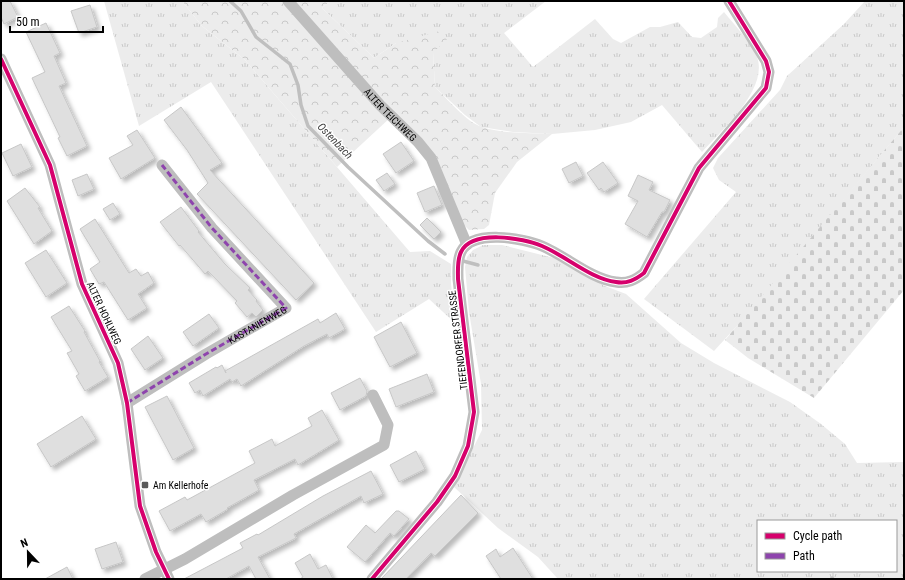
<svg xmlns="http://www.w3.org/2000/svg" width="905" height="580" font-family="'Roboto Condensed',sans-serif">
<style>
.grass{fill:url(#grass-tufts);fill-rule:evenodd}
.forest{fill:url(#forest-crowns)}
.cemetery{fill:url(#cemetery-stones)}
.lines{fill:none;stroke-linecap:round;stroke-linejoin:round}
.stream{stroke:#bfbfbf;stroke-width:3.5}
.building{fill:#dfdfdf;stroke:#c7c7c7;filter:url(#shadow)}
.minor{stroke:#bebebe;stroke-width:11}
.quiet{stroke:#8e44ad;stroke-width:3;stroke-dasharray:6 3;stroke-linecap:butt}
.cycleway-casing{stroke:#fff;stroke-width:6}
.cycleway{stroke:#d6006c;stroke-width:4}
.poi-dot{fill:#595959;stroke:#fff;stroke-width:1.5}
.labels{text-anchor:middle;dominant-baseline:central;stroke-width:3;stroke-linejoin:round;paint-order:stroke}
.street-label{font-size:10px;fill:#000;stroke:#fff}
.poi-label{font-size:10px;fill:#000;stroke:#fff;text-anchor:start}
.water-label{font-size:11px;font-style:italic;fill:#444;stroke:#fff}
</style>
<defs>
<pattern id="grass-tufts" width="24" height="20" patternUnits="userSpaceOnUse"><rect width="24" height="20" fill="#ececec"/><path d="M3 7l-1-3M5 7V3M7 7l1-3M15 17l-1-3M17 17v-4M19 17l1-3" fill="none" stroke="#c9c9c9"/></pattern>
<pattern id="forest-crowns" width="20" height="18" patternUnits="userSpaceOnUse"><rect width="20" height="18" fill="#ececec"/><path d="M2 6a3 3 0 1 1 6 0M12 15a3 3 0 1 1 6 0" fill="none" stroke="#c9c9c9"/></pattern>
<pattern id="cemetery-stones" width="16" height="16" patternUnits="userSpaceOnUse"><rect width="16" height="16" fill="#ececec"/><path d="M2 7V4a2 2 0 0 1 4 0v3zM10 15v-3a2 2 0 0 1 4 0v3z" fill="#c9c9c9"/></pattern>
<filter id="shadow"><feDropShadow dx="3.5" dy="3.5" stdDeviation="2" flood-color="#0004"/></filter>
</defs>
<rect width="100%" height="100%" fill="#fff"/>
<g class="grass">
<path d="M104,1H182L202,26L245,60L410,252L430,251L451,264V284L455,323L429,299L376,332L211,82L139,126Z"/>
<path d="M330,1H546L504,33L533,67L595,19L613,39L621,43L650,27H660L678,22L692,37L701,38L717,27L718,18L724,12C735,26 750,40 757,57C769,89 721,131 702,152L662,105L631,122L595,130L552,134L513,132L481,127L465,115L435,87L433,53L396,43L374,58L322,8Z"/>
<path d="M865,1H904V127L757,304L714,351L644,299L736,192L719,180L713,168L718,158L780,90L787,76L844,24Z"/>
<path d="M483,245H502L554,258L605,286L626,294L681,343L714,363L790,402L821,424L845,444L857,463L904,462V579H558L538,557L498,528L454,487L482,430L481,384L469,312L465,267L467,257L473,250ZM758,521H896V571H758Z"/>
</g>
<path class="forest" d="M182,1H330L322,8L374,58L396,43L440,31L447,39L433,53L435,87C447,98 466,122 482,127C503,134 530,133 552,134L517,162L495,193L489,225L484,229L469,230L462,223L431,151L391,117L337,167L245,60L202,26Z"/>
<path class="cemetery" d="M904,127V290L814,398L748,358L725,340Z"/>
<g class="lines">
<g class="stream">
<path d="M230,1L241,11L256,37L290,64L298,85L301,105L308,126L348,167L428,241L445,254"/>
<path d="M463,261L478,265"/>
<path d="M832,578L833,579"/>
</g>
</g>
<g class="building">
<path d="M1,1H10L18,17L4,24L1,17Z"/>
<path d="M90,5L97,27L79,33L71,11Z"/>
<path d="M46,23L60,53L54,56L66,83L59,86L87,146L67,156L58,138L60,137L32,78L45,72L26,32Z"/>
<path d="M181,107L222,163L210,170L314,283L296,300L197,194L208,183L187,150L164,120Z"/>
<path d="M137,130L155,158L121,179L109,158L133,145L127,136Z"/>
<path d="M401,142L414,161L396,173L383,154Z"/>
<path d="M21,144L32,167L13,176L2,153Z"/>
<path d="M576,162L583,176L569,183L562,169Z"/>
<path d="M603,162L618,183L604,192L601,188L599,190L587,173Z"/>
<path d="M387,173L395,184L384,191L376,180Z"/>
<path d="M87,174L94,189L78,196L72,180Z"/>
<path d="M638,175L653,182L649,190L670,200L664,212H662L647,237L625,224L638,201L628,196Z"/>
<path d="M434,186L442,205L425,212L417,193Z"/>
<path d="M25,188L40,207L38,208L52,231L34,244L7,201Z"/>
<path d="M113,203L120,214L110,220L103,209Z"/>
<path d="M181,207L199,231L198,232L225,264L250,288L248,290L257,300L256,301L263,310L256,317L252,313L247,317L235,303L237,301L208,271L205,274L180,245L179,246L160,222Z"/>
<path d="M427,218L441,232L434,239L420,225Z"/>
<path d="M95,219L129,273L136,269L141,276L148,272L154,283L138,294L147,308L128,320L104,282L99,284L90,269L100,262L80,229Z"/>
<path d="M46,250L67,283L46,297L25,263Z"/>
<path d="M69,306L85,331L84,332L100,361L99,362L108,377L85,391L76,376L79,374L67,353L72,351L51,317Z"/>
<path d="M336,313L345,329L329,338L327,334L304,346L241,386L237,379L232,382L230,379L203,396L200,390L195,393L189,383L216,367L217,368L222,365L226,373L225,371L318,319L320,323Z"/>
<path d="M209,314L219,328L193,346L183,332Z"/>
<path d="M401,322L417,353L390,367L374,337Z"/>
<path d="M148,336L163,358L145,370L131,349Z"/>
<path d="M427,374L434,392L396,407L389,389Z"/>
<path d="M360,378L367,391L366,396L340,410L331,393Z"/>
<path d="M167,396L194,448L173,460L145,407Z"/>
<path d="M322,410L339,440L298,465L295,459L254,480L259,490L227,508L228,509L206,522L201,514L170,531L159,511L185,497L187,500L255,463L249,451L272,439L275,446L312,426L308,418Z"/>
<path d="M82,416L96,439L51,467L37,444Z"/>
<path d="M416,451L425,469L399,482L390,465Z"/>
<path d="M371,471L383,494L364,503L361,496L294,534L296,538L258,557L270,579H256L249,566L226,579H184L243,548L240,543L257,534L258,535L323,496Z"/>
<path d="M461,495L478,513L435,556L431,553L406,579H381Z"/>
<path d="M396,511H399L409,519L394,536L390,533L365,562L347,547L366,525L375,533Z"/>
<path d="M116,542L123,562L102,569L95,549Z"/>
<path d="M513,548L533,579H501L486,556L496,549L500,557Z"/>
<path d="M310,554L318,569L326,565L333,579H300L303,577L295,563Z"/>
<path d="M67,567L73,579H45Z"/>
</g>
<g class="lines">
<g class="minor">
<path id="s1" d="M288,1L380,105L418,142L431,158L467,245"/>
<path d="M1,59L50,165L82,284L118,363L127,403L140,506L156,552L169,579"/>
<path id="s2" d="M127,403L206,354L286,308L212,228L162,165"/>
<path d="M145,579L185,559L293,495L384,445L388,425L373,395"/>
<path d="M372,579L437,502L455,476L468,446L474,412L458,279C458,270 457,260 461,252C472,229 523,238 542,246C566,256 591,279 616,282C627,284 635,280 644,273L699,168L766,88L769,72L766,61L729,1"/>
</g>
<path class="quiet" d="M127,403L206,354L286,308L212,228L162,165"/>
<g class="cycleway-casing">
<g id="cycleway">
<path d="M1,59L50,165L82,284L118,363L127,403L140,506L156,552L169,579"/>
<path d="M372,579L437,502L455,476L468,446L474,412L458,279C458,270 457,260 461,252C472,229 523,238 542,246C566,256 591,279 616,282C627,284 635,280 644,273L699,168L766,88L769,72L766,61L729,1"/>
</g>
</g>
<use href="#cycleway" class="cycleway"/>
</g>
<rect class="poi-dot" x="141" y="481" width="8" height="8" rx="2"/>
<g class="labels">
<g class="street-label">
<text stroke="none"><textPath href="#s1" startOffset="153">ALTER TEICHWEG</textPath></text>
<text transform="translate(104 313) rotate(65)">ALTER HOHLWEG</text>
<text stroke="none"><textPath href="#s2" startOffset="152">KASTANIENWEG</textPath></text>
<text transform="translate(458 340) rotate(-97)">TIEFENDORFER STRASSE</text>
</g>
<g class="poi-label">
<text x="153" y="485">Am Kellerhofe</text>
</g>
<g class="water-label">
<text transform="translate(335 141) rotate(46)">Ostenbach</text>
</g>
</g>
<rect width="905" height="580" fill="none" stroke="#000000" stroke-width="4"/>
<rect x="757" y="520" width="140" height="52" fill="#ffffff" stroke="#999999"/>
<rect x="765" y="533" width="20" height="6" fill="#d6006c" stroke="#999999"/>
<text x="793" y="540" font-size="12" fill="#000000">Cycle path</text>
<rect x="765" y="553" width="20" height="6" fill="#8e44ad" stroke="#999999"/>
<text x="793" y="560" font-size="12" fill="#000000">Path</text>
<g transform="translate(28 552) rotate(338)" stroke="#ffffff" stroke-width="3" paint-order="stroke">
<path d="M0-3L7 15L0 10L-7 15Z" fill="#000000"/>
<text y="-6" font-size="11" font-weight="bold" text-anchor="middle" fill="#000000">N</text>
</g>
<path d="M10 26v6h93v-6" fill="none" stroke="#000000" stroke-width="2"/>
<text x="16" y="26" font-size="12" fill="#000000" stroke="#ffffff" stroke-width="3" paint-order="stroke">50 m</text>
</svg>
